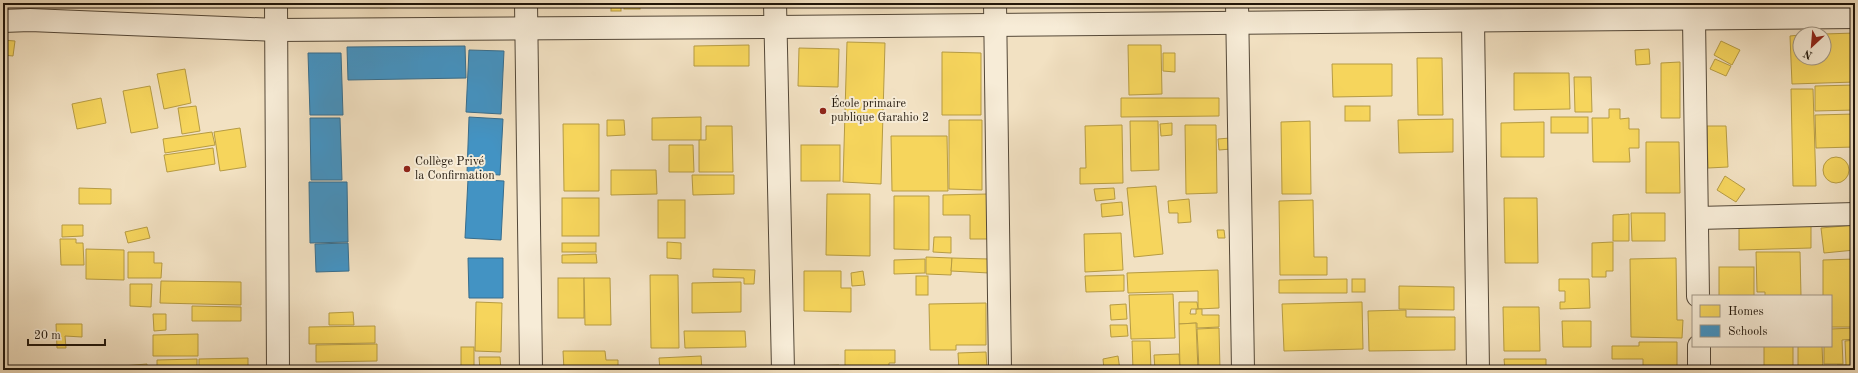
<svg xmlns="http://www.w3.org/2000/svg" width="1858" height="373" font-family="'Old Standard TT',serif">
<style>
.homes{fill:#f6d55c;stroke:#b69b43}
.schools{fill:#4393c3;stroke:#386d8c}
.lines{fill:none;stroke-linecap:round;stroke-linejoin:round}
.minor-casing{stroke:#544838;stroke-width:24}
.minor{stroke:#f7ecd7;stroke-width:22}
.poi-dot{fill:#8f2418;stroke:#f7ecd7;stroke-width:1.5}
.labels{text-anchor:middle;dominant-baseline:central;stroke-width:4;stroke-linejoin:round;paint-order:stroke}
.poi-label{font-size:12px;fill:#1f150a;stroke:#f7ecd7;text-anchor:start}
</style>
<rect width="100%" height="100%" fill="#f2e1c2"/>
<filter id="stains"><feTurbulence type="fractalNoise" baseFrequency=".005" numOctaves="4"/><feColorMatrix values="0 0 0 0 .2 0 0 0 0 .09 0 0 0 0 .02 0 0 0 .5 -.17"/></filter>
<radialGradient id="worn" r=".72"><stop offset=".6" stop-color="#630" stop-opacity="0"/><stop offset="1" stop-color="#630" stop-opacity=".3"/></radialGradient>
<g class="homes">
<path d="M208,3H240V4Z"/>
<path d="M379,3H397V7L380,8Z"/>
<path d="M435,3H449V6L435,5Z"/>
<rect x="611" y="3" width="10" height="8"/>
<rect x="624" y="3" width="16" height="6"/>
<path d="M1855,33V82L1792,84L1790,36L1800,35V58H1824V34Z"/>
<path d="M3,40L15,41L13,56L3,55Z"/>
<path d="M1721,41L1740,50L1732,65L1714,55Z"/>
<path d="M847,42L885,43L881,184L843,182Z"/>
<path d="M749,45V66H694V46Z"/>
<path d="M1128,45H1161L1162,94L1129,95Z"/>
<path d="M799,48L839,49L838,87L798,86Z"/>
<path d="M1649,49L1650,64L1636,65L1635,50Z"/>
<path d="M942,52L981,53V115H942Z"/>
<path d="M1163,53H1175V72L1163,71Z"/>
<path d="M1417,58H1442L1443,115H1418Z"/>
<path d="M1715,59L1731,66L1726,76L1710,69Z"/>
<path d="M1680,62V118H1661V63Z"/>
<path d="M1332,64H1392V96L1333,97Z"/>
<path d="M185,69L191,103L164,109L157,74Z"/>
<path d="M1514,73H1569L1570,109L1514,110Z"/>
<path d="M1574,77H1591L1592,112H1575Z"/>
<path d="M1855,85V110L1815,111V86Z"/>
<path d="M150,86L158,128L131,133L123,91Z"/>
<path d="M1791,89H1813L1816,186H1793Z"/>
<path d="M101,98L106,123L77,129L72,104Z"/>
<path d="M1121,98H1219V116L1121,117Z"/>
<path d="M196,106L200,131L182,134L178,108Z"/>
<rect x="1345" y="106" width="25" height="15"/>
<path d="M1609,109H1620V119L1629,118V129H1639V148H1629L1630,162H1593L1592,118H1609Z"/>
<path d="M1855,114V147L1816,148L1815,115Z"/>
<path d="M701,117V140H652V118Z"/>
<rect x="1551" y="117" width="37" height="16"/>
<path d="M1453,119V152L1399,153L1398,120Z"/>
<path d="M607,120H624L625,135L607,136Z"/>
<path d="M949,120H982V190L949,189Z"/>
<path d="M1130,121H1158L1159,170L1131,171Z"/>
<path d="M1310,121L1311,194H1282L1281,122Z"/>
<path d="M1544,122V157H1501V123Z"/>
<path d="M1172,123V135L1161,136L1160,124Z"/>
<path d="M563,124H599V191H564Z"/>
<path d="M1122,125L1123,183L1080,184V168H1086L1085,126Z"/>
<path d="M1185,125H1216L1217,193L1186,194Z"/>
<path d="M706,126H732L733,172H699V140H706Z"/>
<path d="M1707,126H1726L1728,167L1708,168Z"/>
<path d="M240,128L246,167L220,171L214,132Z"/>
<path d="M212,132L215,145L165,153L163,139Z"/>
<path d="M891,136H947L948,191H892Z"/>
<path d="M1230,138L1231,149L1219,150L1218,139Z"/>
<path d="M1646,142H1679L1680,193H1646Z"/>
<path d="M669,145H693L694,172H669Z"/>
<rect x="801" y="145" width="39" height="36"/>
<path d="M213,148L215,164L167,172L164,155Z"/>
<circle cx="1836" cy="170" r="13"/>
<path d="M611,170H656L657,194L611,195Z"/>
<path d="M692,175H734V194L693,195Z"/>
<path d="M1725,176L1745,189L1736,202L1717,190Z"/>
<path d="M1156,186L1163,254L1134,257L1127,188Z"/>
<path d="M79,188L111,189V204H79Z"/>
<path d="M1114,188L1115,199L1096,201L1094,189Z"/>
<path d="M827,194H870V256L826,255Z"/>
<path d="M988,194V239H970V215H943V195Z"/>
<path d="M894,196H929V250L894,249Z"/>
<rect x="562" y="198" width="37" height="38"/>
<path d="M1504,198H1537L1538,263H1505Z"/>
<path d="M1189,199L1191,222L1178,223V213H1169L1168,201Z"/>
<rect x="658" y="200" width="27" height="38"/>
<path d="M1313,200L1314,257H1327V275H1280L1279,201Z"/>
<path d="M1122,202L1123,215L1102,217L1101,204Z"/>
<path d="M1631,213H1665V241H1632Z"/>
<path d="M1629,214V241H1613V215Z"/>
<path d="M62,225H83V236L62,237Z"/>
<path d="M1855,225V250L1824,253L1821,228Z"/>
<path d="M1811,226V248L1739,250V228Z"/>
<path d="M147,227L150,238L128,243L125,232Z"/>
<path d="M1217,230H1224L1225,238H1218Z"/>
<path d="M1121,233L1123,270L1085,272L1084,234Z"/>
<path d="M934,237H951V253L933,252Z"/>
<path d="M60,239H76V243H83L84,265H61Z"/>
<path d="M667,242L681,243V259L667,258Z"/>
<path d="M1613,242V271H1606V277H1592V243Z"/>
<rect x="562" y="243" width="34" height="9"/>
<path d="M86,249L124,250V280L86,279Z"/>
<path d="M128,252H154V263H162L161,278H128Z"/>
<path d="M1756,252H1800L1801,296H1765V292H1757Z"/>
<path d="M596,254L597,263H562V255Z"/>
<path d="M3,257H7L6,272H3Z"/>
<path d="M926,257L952,258L951,275L926,274Z"/>
<path d="M952,258L989,259V273L951,271Z"/>
<path d="M1676,258L1677,320H1683L1682,338L1631,337L1630,259Z"/>
<path d="M925,259V273L894,274V260Z"/>
<path d="M1855,259V327H1831V296H1823V260Z"/>
<rect x="1719" y="267" width="35" height="29"/>
<path d="M713,269L755,270L754,284H744V278L713,277Z"/>
<path d="M1218,270L1219,308L1198,309V291L1128,293L1127,273Z"/>
<path d="M804,271H841V288H851V312L804,311Z"/>
<path d="M863,271L865,285L852,286L851,273Z"/>
<path d="M650,275H678L679,348H651Z"/>
<path d="M1124,275V291L1086,292L1085,276Z"/>
<rect x="916" y="276" width="12" height="19"/>
<rect x="558" y="278" width="26" height="40"/>
<path d="M584,278H610L611,325H585Z"/>
<path d="M1347,279V293H1279V280Z"/>
<rect x="1352" y="279" width="13" height="13"/>
<path d="M1559,279H1589L1590,308L1560,309V302H1565V291H1559Z"/>
<path d="M161,281L241,282V305L160,303Z"/>
<path d="M741,282V312L692,313V283Z"/>
<path d="M130,284H152L151,307L130,306Z"/>
<path d="M1399,286L1454,287V310L1399,309Z"/>
<path d="M1173,294L1175,338L1131,339L1129,295Z"/>
<path d="M476,302L502,303L501,352L475,351Z"/>
<path d="M1179,302H1197L1198,309H1191L1190,314H1196V309H1202V315H1219V327L1197,328V323L1179,324Z"/>
<path d="M1362,302L1363,349L1284,351L1282,304Z"/>
<path d="M986,303V345H956V350H930L929,304Z"/>
<path d="M1126,304L1127,319L1111,320L1110,305Z"/>
<path d="M192,306L241,307V321H192Z"/>
<path d="M1503,307H1539L1540,351H1504Z"/>
<path d="M1406,310V317H1455V350L1369,351L1368,311Z"/>
<path d="M353,312L354,325H329V313Z"/>
<path d="M153,314H166V330L154,331Z"/>
<path d="M1562,321H1591V347H1563Z"/>
<path d="M1196,323L1198,370H1180L1179,324Z"/>
<path d="M56,324H82V337L65,336L66,348H57Z"/>
<path d="M1110,325H1127L1128,336L1111,337Z"/>
<path d="M375,326V343L309,344V327Z"/>
<path d="M1219,328L1220,370H1199L1197,329Z"/>
<path d="M1855,328V339L1842,340L1843,364H1824V346H1831V329Z"/>
<path d="M684,331H745L746,347L685,348Z"/>
<path d="M198,334V356H153V335Z"/>
<path d="M1855,340V370H1837V365H1846L1845,341Z"/>
<path d="M1132,341H1150L1151,370H1133Z"/>
<path d="M1639,342H1677V370H1643V359H1612V346H1639Z"/>
<path d="M377,344V361L316,362V345Z"/>
<rect x="1764" y="346" width="29" height="24"/>
<path d="M1798,346H1822L1823,370H1798Z"/>
<rect x="461" y="347" width="13" height="22"/>
<path d="M845,350H895V363H889V370H845Z"/>
<path d="M563,351H605L606,360H618V370H564Z"/>
<path d="M986,352L987,370H959L958,353Z"/>
<path d="M1179,354L1180,370H1155L1154,355Z"/>
<path d="M701,356L702,370H660L659,358Z"/>
<path d="M1118,356L1120,370H1104L1103,359Z"/>
<path d="M479,357H500L501,370H480Z"/>
<path d="M248,358V370H199V359Z"/>
<path d="M197,359V370H157V360Z"/>
<path d="M1504,359H1546V370H1505Z"/>
<path d="M147,364V370H110V367Z"/>
<path d="M839,365V370H804V366Z"/>
<rect x="430" y="369" width="30" height="1"/>
</g>
<g class="schools">
<path d="M465,46L466,78L348,80L347,47Z"/>
<path d="M469,50L504,51L501,114L466,112Z"/>
<path d="M308,53H341L343,115H310Z"/>
<path d="M469,117L503,119L500,175L467,173Z"/>
<path d="M310,118H340L342,180H311Z"/>
<path d="M468,179L504,181L501,240L465,238Z"/>
<path d="M309,182H347L348,242L310,243Z"/>
<path d="M348,243L349,271L316,272L315,244Z"/>
<path d="M468,258H503V298H469Z"/>
</g>
<g class="lines">
<g class="minor-casing">
<g id="minor">
<path d="M276,3L278,370"/>
<path d="M526,3L531,370"/>
<path d="M775,3L783,370"/>
<path d="M995,3L1000,370"/>
<path d="M1237,3L1243,370"/>
<path d="M1694,19L1698,296"/>
<path d="M3,21L30,20L276,30L776,27L1855,17"/>
<path d="M1473,21L1478,370"/>
<path d="M1697,218L1855,214"/>
<path d="M1699,346V370"/>
</g>
</g>
<use href="#minor" class="minor"/>
</g>
<g class="poi-dot">
<circle cx="823" cy="111" r="4"/>
<circle cx="407" cy="169" r="4"/>
</g>
<g class="labels">
<g class="poi-label">
<text x="831" y="104">École primaire<tspan x="831" dy="14">publique Garahio 2</tspan></text>
<text x="415" y="162">Collège Privé<tspan x="415" dy="14">la Confirmation</tspan></text>
</g>
</g>
<rect width="1858" height="373" fill="none" stroke="#f2e1c2" stroke-width="16"/>
<rect x="4" y="4" width="1850" height="365" fill="none" stroke="#1f150a" stroke-width="2"/>
<rect x="8" y="8" width="1842" height="357" fill="none" stroke="#1f150a"/>
<rect x="1692" y="295" width="140" height="52" fill="#f7ecd7" stroke="#a19685"/>
<rect x="1700" y="305" width="20" height="12" fill="#f6d55c" stroke="#a19685"/>
<text x="1728" y="315" font-size="12" fill="#1f150a">Homes</text>
<rect x="1700" y="325" width="20" height="12" fill="#4393c3" stroke="#a19685"/>
<text x="1728" y="335" font-size="12" fill="#1f150a">Schools</text>
<g transform="translate(1812 46) rotate(206)"><circle r="19" fill="#f7ecd7" stroke="#a19685"/>
<path d="M0-3L7 15L0 10L-7 15Z" fill="#8f2418"/>
<text y="-6" font-size="11" font-weight="bold" text-anchor="middle" fill="#1f150a">N</text>
</g>
<path d="M28 339v6h77v-6" fill="none" stroke="#1f150a" stroke-width="2"/>
<text x="34" y="339" font-size="12" fill="#1f150a" stroke="#f7ecd7" stroke-width="3" paint-order="stroke">20 m</text>
<rect width="100%" height="100%" filter="url(#stains)"/>
<rect width="100%" height="100%" fill="url(#worn)"/>
</svg>
